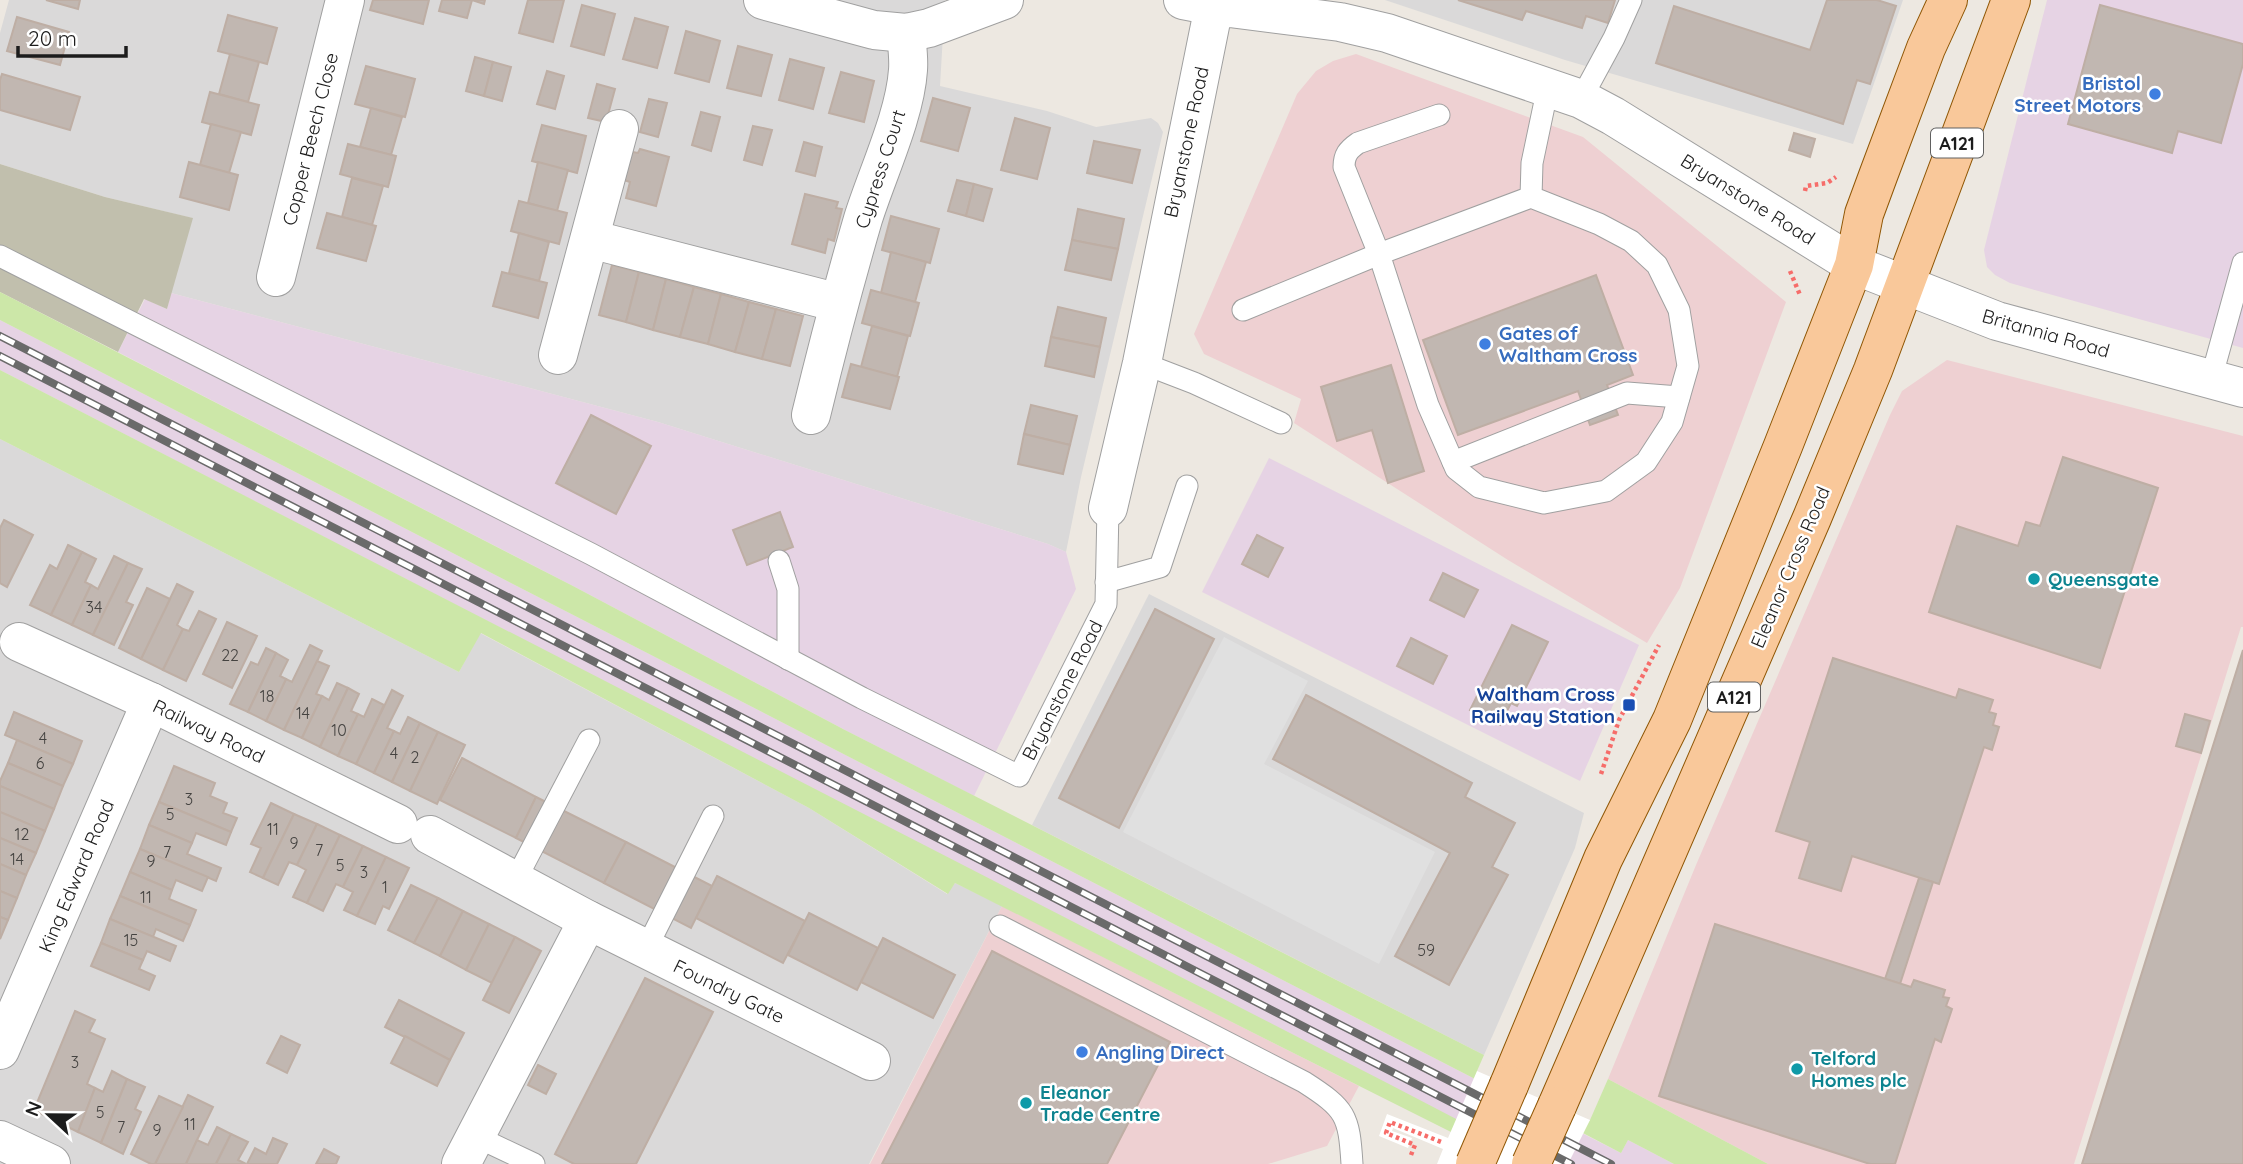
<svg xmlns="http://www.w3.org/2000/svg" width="2243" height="1164" font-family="Quicksand,sans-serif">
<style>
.residential{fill:#dad9d9}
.commercial{fill:#eed0d2}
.industrial{fill:#e6d3e4}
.construction{fill:#c1bfad}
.grass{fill:#cce7a8}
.parking{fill:#e0e0e0}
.pier{fill:#fff}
.building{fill:#c1b7b1;stroke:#beaea4;stroke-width:2}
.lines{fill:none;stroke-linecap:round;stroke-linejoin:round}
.lane-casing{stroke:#a0a0a0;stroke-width:23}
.street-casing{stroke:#a0a0a0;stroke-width:40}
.primary-casing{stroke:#8f5604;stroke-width:40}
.path{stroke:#f66d6a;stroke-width:4.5;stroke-dasharray:3.5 3.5;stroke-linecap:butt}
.lane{stroke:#fff;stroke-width:21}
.street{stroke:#fff;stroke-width:38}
.primary{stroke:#f9c89a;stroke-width:38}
.rail-casing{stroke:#6a6a6a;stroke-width:8}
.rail{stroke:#fff;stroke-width:5;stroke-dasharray:16;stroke-linecap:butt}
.primary-bridge-casing{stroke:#8f5604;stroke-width:40;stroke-linecap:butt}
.primary-bridge{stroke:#f9c89a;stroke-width:38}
.shop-dot{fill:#3f7fe0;stroke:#fff;stroke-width:2.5}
.culture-dot{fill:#0f9aa8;stroke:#fff;stroke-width:2.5}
.transit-dot{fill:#1a4fb4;stroke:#fff;stroke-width:2.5}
.labels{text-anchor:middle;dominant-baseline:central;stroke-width:5;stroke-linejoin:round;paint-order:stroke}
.number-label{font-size:16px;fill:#454341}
.shield{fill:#fff;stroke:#606060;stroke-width:2}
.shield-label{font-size:18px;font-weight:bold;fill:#1c1c1c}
.shop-label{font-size:19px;font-weight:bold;fill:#366cbe;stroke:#fff;text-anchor:start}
.street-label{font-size:19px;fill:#1c1c1c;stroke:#fff}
.culture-label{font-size:19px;font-weight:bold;fill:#0d838f;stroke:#fff;text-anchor:start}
.transit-label{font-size:19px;font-weight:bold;fill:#164399;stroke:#fff;text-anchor:end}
</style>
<rect width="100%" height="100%" fill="#ede8e1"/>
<g class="residential">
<path d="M9,0H945L940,86L1047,111L1096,127L1151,118L1158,123L1163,132L1081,477L1066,552L1048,544L658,422L171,293L192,218L105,197L0,164V33Z"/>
<path d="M1385,0H1903L1853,144L1565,60Z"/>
<path d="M0,439L459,672L480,633L809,808L947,894L955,883L1002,906L869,1164H0Z"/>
<path d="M1149,594L1584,813L1575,848L1484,1055L1032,825Z"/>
</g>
<g class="commercial">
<path d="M1356,54L1583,137L1786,302L1680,588L1647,643L1508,560L1294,423L1301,399L1204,354L1194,334L1297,94L1316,71L1333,61Z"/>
<path d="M1947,360L2243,436V627H2241L2074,1164H1768L1608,1079L1696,865L1890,415L1902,391Z"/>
<path d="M1002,906L1359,1086L1327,1146L1268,1164H870Z"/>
</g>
<g class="industrial">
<path d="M2047,0H2243V348L2010,283L1995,275L1987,267L1984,250Z"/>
<path d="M171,293L658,422L1048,544L1066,552L1076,589L974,796L843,729L573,586L118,352L145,299L167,309Z"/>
<path d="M0,320L1477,1080L1621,1153L1628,1140L1674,1164H1541L0,370Z"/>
<path d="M1269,458L1639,645L1580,781L1202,592Z"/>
</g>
<path class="construction" d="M0,164L105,197L193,218L167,309L144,299L118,352L0,292Z"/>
<g class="grass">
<path d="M0,292L573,586L843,729L1484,1055L1477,1071V1080L0,320Z"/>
<path d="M0,370L1391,1085L1460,1121L1451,1132L955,883L948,894L809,808L481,633L459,672L0,439Z"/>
<path d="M1608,1079L1768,1164H1674L1628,1140L1621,1153L1581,1132L1590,1120Z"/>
</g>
<path class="parking" d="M1224,637L1308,681L1264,764L1435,852L1379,964L1123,832Z"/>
<path class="pier" d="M1477,1071L1590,1120L1568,1164H1437L1443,1149L1393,1128L1392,1131L1412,1138L1408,1148L1379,1136L1387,1114L1448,1138Z"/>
<g class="building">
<path d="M46,0H80L78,9Z"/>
<path d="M373,0H429L423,24L370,10Z"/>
<path d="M442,0H485L484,4L472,0L467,18L439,11Z"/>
<path d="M528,0H564L553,42L519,33Z"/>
<path d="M1458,0H1615L1608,23L1586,16L1582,28L1526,11L1522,20Z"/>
<path d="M1827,0H1877L1896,6L1870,84L1857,80L1843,124L1656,63L1674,6L1810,50Z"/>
<path d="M582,5L615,14L604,55L571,46Z"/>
<path d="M2100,5L2243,44V64L2221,143L2178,131L2172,153L2068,124Z"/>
<path d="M228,15L277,28L267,64L218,51Z"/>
<path d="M17,17L69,32L60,65L7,51Z"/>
<path d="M635,18L668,27L657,68L623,59Z"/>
<path d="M686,31L720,41L709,82L675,73Z"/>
<path d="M738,46L772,55L761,96L727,88Z"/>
<path d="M230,54L259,62L248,102L219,94Z"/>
<path d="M475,57L493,62L484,96L466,91Z"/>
<path d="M790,59L824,68L813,109L779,100Z"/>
<path d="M493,62L511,67L502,101L484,96Z"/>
<path d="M366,66L415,79L405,117L355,104Z"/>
<path d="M547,71L564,76L555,109L537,104Z"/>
<path d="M841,72L874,81L864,122L829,113Z"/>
<path d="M2,74L80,97L70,130L0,110V80Z"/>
<path d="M597,84L615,89L606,122L588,118Z"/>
<path d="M210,92L259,105L251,135L202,122Z"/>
<path d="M933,98L970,108L958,151L921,141Z"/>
<path d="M649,99L667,103L658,137L640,132Z"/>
<path d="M371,108L402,117L391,155L360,147Z"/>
<path d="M701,112L720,117L711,151L692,145Z"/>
<path d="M1015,118L1050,128L1037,179L1001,170Z"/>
<path d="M211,124L241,132L229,173L200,165Z"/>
<path d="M542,125L586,136L577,173L532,161Z"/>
<path d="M753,126L772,130L762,165L744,160Z"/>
<path d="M1794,133L1815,139L1810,157L1789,150Z"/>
<path d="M1094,141L1140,150L1132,183L1087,173Z"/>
<path d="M804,142L822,147L815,176L796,171Z"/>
<path d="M348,144L396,156L388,187L340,174Z"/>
<path d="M640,149L669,157L656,206L626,198L630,182L624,180L632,152L638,153Z"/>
<path d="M189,162L238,175L229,210L180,197Z"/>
<path d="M538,162L568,170L557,211L528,203Z"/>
<path d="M352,178L383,186L372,225L342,217Z"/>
<path d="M957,180L974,184L966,216L948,211Z"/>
<path d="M974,184L992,189L983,221L966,216Z"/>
<path d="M805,194L838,202L836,208L842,209L834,241L828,239L825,253L792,244Z"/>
<path d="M519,201L567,213L559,244L511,231Z"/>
<path d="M1078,209L1124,219L1118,249L1072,240Z"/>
<path d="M327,213L376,226L366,261L317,248Z"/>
<path d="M891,216L939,229L930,263L882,250Z"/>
<path d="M519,233L549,242L539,281L509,273Z"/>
<path d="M1072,240L1118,249L1111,280L1065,270Z"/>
<path d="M891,252L926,262L915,302L881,293Z"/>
<path d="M612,265L639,272L626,322L599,315Z"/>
<path d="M502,272L547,283L538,318L493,306Z"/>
<path d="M639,272L666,279L653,330L626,322Z"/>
<path d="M1596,275L1633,375L1607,385L1618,415L1590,425L1578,391L1458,435L1423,340Z"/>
<path d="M666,279L694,287L680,337L653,330Z"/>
<path d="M694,287L721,294L708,344L680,337Z"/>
<path d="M871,290L919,303L910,336L862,323Z"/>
<path d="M721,294L749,302L735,352L708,344Z"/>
<path d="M749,302L776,309L762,359L735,352Z"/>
<path d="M1058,307L1106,318L1100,347L1051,337Z"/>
<path d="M776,309L803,316L790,366L762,359Z"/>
<path d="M872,326L908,336L897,377L861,367Z"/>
<path d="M1051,337L1100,347L1094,377L1045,366Z"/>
<path d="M851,364L899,377L890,409L842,397Z"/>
<path d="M1391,365L1424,471L1388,483L1372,430L1337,441L1321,387Z"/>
<path d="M1031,405L1077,416L1070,445L1024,434Z"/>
<path d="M591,415L651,446L616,514L556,483Z"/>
<path d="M1024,434L1070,445L1063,474L1018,464Z"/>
<path d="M2063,457L2158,488L2100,668L1929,612L1957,526L2018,546L2026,522L2040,526Z"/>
<path d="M780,512L793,547L747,565L733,530Z"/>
<path d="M4,520L33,535L7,587L0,583V528Z"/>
<path d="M1257,535L1283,548L1268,577L1242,564Z"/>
<path d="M68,545L82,552L51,615L30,605L50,565L57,569Z"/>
<path d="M82,552L96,559L85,582L91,585L72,625L51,615Z"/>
<path d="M114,556L128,563L93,635L72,625L91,585L98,589Z"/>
<path d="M128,563L142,569L126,602L133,605L114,645L93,635Z"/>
<path d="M1443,573L1478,590L1464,617L1430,600Z"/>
<path d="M177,584L193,592L177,625L183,629L163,670L141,659Z"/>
<path d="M147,588L170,599L141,659L119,648Z"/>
<path d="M1155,609L1214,639L1119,828L1059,798Z"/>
<path d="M199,611L216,619L186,681L163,670L183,629L189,631Z"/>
<path d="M227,622L257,636L232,688L203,674Z"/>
<path d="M1512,625L1548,642L1517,706L1511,703L1500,725L1470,710Z"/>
<path d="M1411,638L1447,656L1433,684L1397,666Z"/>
<path d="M310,645L322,651L284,730L266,721L286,679L292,682Z"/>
<path d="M266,648L276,653L248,712L230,704L251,662L258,665Z"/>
<path d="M2243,650V1164H2082Z"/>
<path d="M276,653L288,660L280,676L286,679L266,721L248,712Z"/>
<path d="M1833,658L1956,698L1959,689L1993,700L1989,712L1996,714L1993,725L1999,727L1992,750L1984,747L1939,884L1852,856L1841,891L1799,878L1810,842L1776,831Z"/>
<path d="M317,661L329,666L316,694L322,696L302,738L284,730Z"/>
<path d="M337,683L348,688L320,747L302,738L322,696L329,700Z"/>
<path d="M348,688L359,694L351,711L358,714L338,756L320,747Z"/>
<path d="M392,690L403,696L387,728L394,731L374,773L356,764Z"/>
<path d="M1306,695L1472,783L1465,797L1515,823L1492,867L1508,875L1449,985L1395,956L1450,853L1273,759Z"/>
<path d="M372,699L384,705L356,764L338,756L358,714L364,717Z"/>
<path d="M14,712L82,741L73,764L5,735Z"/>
<path d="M2185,714L2210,721L2201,753L2176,746Z"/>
<path d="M408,717L420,723L392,782L374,773L394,731L400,734Z"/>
<path d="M420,723L438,732L410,791L392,782Z"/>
<path d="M438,732L465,745L437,804L410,791Z"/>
<path d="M17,740L73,764L63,786L8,763Z"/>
<path d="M462,758L536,797L516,838L440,800Z"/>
<path d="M8,763L63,786L54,809L0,786V781Z"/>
<path d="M174,766L215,783L210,796L227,803L223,813L237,818L231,832L159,802Z"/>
<path d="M0,786L54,809L45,831L0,812Z"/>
<path d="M536,797L626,842L604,883L516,838Z"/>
<path d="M159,802L231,832L226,845L196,833L192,843L149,825Z"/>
<path d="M271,803L294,814L263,878L250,872L261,848L251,844Z"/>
<path d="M0,812L45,831L36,853L0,838Z"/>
<path d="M294,814L317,824L297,865L289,862L278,885L263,878Z"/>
<path d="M317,824L340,835L307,903L293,897L306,870L297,865Z"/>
<path d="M149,825L192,843L187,854L221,868L216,881L140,849Z"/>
<path d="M340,835L363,846L343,887L336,884L323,911L307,903Z"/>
<path d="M0,838L36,853L26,875L0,864Z"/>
<path d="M626,842L712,886L691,928L604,883Z"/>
<path d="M363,846L386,857L357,916L344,910L353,892L343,887Z"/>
<path d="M140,849L208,877L202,891L176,880L172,890L130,872Z"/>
<path d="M386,857L409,868L389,909L383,906L375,924L357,916Z"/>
<path d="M0,864L26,875L17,898L0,891Z"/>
<path d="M130,872L172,890L169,899L196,910L190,925L120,896Z"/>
<path d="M717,876L805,921L783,963L696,918Z"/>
<path d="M1919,878L1933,882L1900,984L1885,979Z"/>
<path d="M411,885L438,898L414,943L388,930Z"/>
<path d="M0,891L17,898L8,920L0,917Z"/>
<path d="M120,896L190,925L183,941L156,929L153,937L110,919Z"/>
<path d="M438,898L463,911L440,956L414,943Z"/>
<path d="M463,911L489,924L466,970L440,956Z"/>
<path d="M809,913L878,948L857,990L788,955Z"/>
<path d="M0,917L8,920L0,939Z"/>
<path d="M110,919L176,946L170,961L147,951L143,960L101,943Z"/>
<path d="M489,924L515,937L492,983L466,970Z"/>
<path d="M1715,924L1911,987L1914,980L1945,990L1943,997L1949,998L1946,1006L1952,1009L1941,1042L1935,1039L1895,1164H1870L1659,1096Z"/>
<path d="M515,937L541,951L509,1013L483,1000Z"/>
<path d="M883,938L955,975L933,1018L861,982Z"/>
<path d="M101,943L143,960L139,969L155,976L149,990L91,966Z"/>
<path d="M992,951L1170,1042L1107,1164H882Z"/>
<path d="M645,978L713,1012L636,1164H574L555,1154Z"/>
<path d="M399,1000L464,1033L450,1060L385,1027Z"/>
<path d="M75,1011L95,1020L89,1032L105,1039L87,1084L95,1088L78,1132L34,1110Z"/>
<path d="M281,1036L300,1045L287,1073L267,1063Z"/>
<path d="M405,1036L450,1060L437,1086L391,1063Z"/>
<path d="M538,1065L556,1074L546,1094L528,1085Z"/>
<path d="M112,1071L127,1079L101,1143L78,1132L95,1088L103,1092Z"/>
<path d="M127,1079L145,1087L135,1109L141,1112L123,1154L101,1143Z"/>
<path d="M188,1095L213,1107L197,1140L186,1164H155Z"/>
<path d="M159,1096L183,1107L155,1164H151L131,1154Z"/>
<path d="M217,1127L231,1134L216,1164H186L197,1140L208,1145Z"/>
<path d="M231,1134L248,1142L238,1160L246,1164H216Z"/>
<path d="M273,1138L287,1144L277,1164H247L255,1148L266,1154Z"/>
<path d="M324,1149L339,1157L336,1164H316Z"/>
</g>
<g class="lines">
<g class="lane-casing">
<g id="lane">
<path d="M1581,99L1614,38L1631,0"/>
<path d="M1531,197L1379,254L1428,405L1456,469L1479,487L1544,503L1606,491L1646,462L1672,422L1688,366L1679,310L1657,265L1631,241L1599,224L1531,197L1532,163L1548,87"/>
<path d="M0,256L591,554L862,698L1019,776L1106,604L1108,508"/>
<path d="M1243,310L1379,254L1344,167C1344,155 1348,150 1358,143L1439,115"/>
<path d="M1142,363L1194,383L1281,423"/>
<path d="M2211,379L2243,263"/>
<path d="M1453,462L1627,393L1679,397"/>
<path d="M779,561L788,589V659"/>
<path d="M1106,582L1160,567L1187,486"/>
<path d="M515,881L589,740"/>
<path d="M1000,926L1304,1082C1346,1109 1349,1115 1352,1164"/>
<path d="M646,949L713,816"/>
<path d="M475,1136L534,1164"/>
</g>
</g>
<g class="street-casing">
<g id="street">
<path d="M763,0L874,30L906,33L929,28L1004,0"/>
<path d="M1183,0L1214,6"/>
<path d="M590,239L839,303"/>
<path d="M276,277L345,0"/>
<path d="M558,355L619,129"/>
<path d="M811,415C827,349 844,284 863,219C877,174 905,116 908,70C909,58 907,45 906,33"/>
<path d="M1108,508L1142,363L1214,6L1340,22L1387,33L1581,99L1613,116L1854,265L1997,321L2243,388"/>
<path d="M19,642L151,702L398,824"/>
<path d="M430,835L588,920L871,1061"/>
<path d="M0,1050L151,702"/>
<path d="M0,1140L51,1164"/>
<path d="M461,1164L588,920"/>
</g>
</g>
<g class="primary-casing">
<g id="primary">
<path d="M1509,1085L1603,859L1672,720L1783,446L1854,265L1864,214L1878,176L1926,48L1948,0"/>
<path d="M1557,1106L1812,518L1873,370L2011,0"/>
</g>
</g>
<g class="path">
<path d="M1805,191L1806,186L1827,183L1836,177"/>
<path d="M1790,271L1800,295"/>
<path d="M1601,774L1619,720L1659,645"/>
<path d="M1411,1155L1415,1145L1386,1133L1390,1122L1444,1143"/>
</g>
<use href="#lane" class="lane"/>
<use href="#street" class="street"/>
<use href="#primary" class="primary"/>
<g class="rail-casing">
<g id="rail">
<path d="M0,336L1611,1164"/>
<path d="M0,356L1571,1164"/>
</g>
</g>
<use href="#rail" class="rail"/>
<g class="primary-bridge-casing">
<g id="primary-bridge">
<path d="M1475,1164L1509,1085"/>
<path d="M1531,1164L1557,1106"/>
</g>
</g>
<use href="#primary-bridge" class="primary-bridge"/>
</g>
<g class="shop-dot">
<circle cx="2155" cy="94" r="7"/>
<circle cx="1485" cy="344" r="7"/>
<circle cx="1082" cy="1052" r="7"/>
</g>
<g class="culture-dot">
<circle cx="2034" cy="579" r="7"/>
<circle cx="1797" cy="1069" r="7"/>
<circle cx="1026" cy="1103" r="7"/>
</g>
<rect class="transit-dot" x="1622" y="698" width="14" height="14" rx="3.5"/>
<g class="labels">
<g class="number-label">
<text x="94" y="607">34</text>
<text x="230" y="655">22</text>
<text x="267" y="696">18</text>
<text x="303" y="713">14</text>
<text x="339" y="730">10</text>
<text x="43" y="738">4</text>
<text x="394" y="753">4</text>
<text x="415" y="757">2</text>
<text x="40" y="763">6</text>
<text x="189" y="799">3</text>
<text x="170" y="814">5</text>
<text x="273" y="829">11</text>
<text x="22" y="834">12</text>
<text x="294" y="843">9</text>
<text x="319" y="850">7</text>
<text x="167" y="852">7</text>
<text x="17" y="859">14</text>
<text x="151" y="861">9</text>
<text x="340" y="865">5</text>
<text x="364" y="872">3</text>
<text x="385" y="887">1</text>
<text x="146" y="897">11</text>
<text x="131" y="940">15</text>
<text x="1426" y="950">59</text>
<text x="75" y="1062">3</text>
<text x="100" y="1112">5</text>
<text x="190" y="1124">11</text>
<text x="121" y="1127">7</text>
<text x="157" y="1130">9</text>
</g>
<g class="shield">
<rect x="1931" y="128.5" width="52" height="29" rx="5"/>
<rect x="1708" y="682.5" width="52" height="29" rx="5"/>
</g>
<g class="shield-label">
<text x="1957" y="143">A121</text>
<text x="1734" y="697">A121</text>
</g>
<g class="shop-label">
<text x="2141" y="83" text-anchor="end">Bristol<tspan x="2141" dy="22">Street Motors</tspan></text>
<text x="1499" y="333">Gates of<tspan x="1499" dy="22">Waltham Cross</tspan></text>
<text x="1096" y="1052">Angling Direct</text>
</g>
<g class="street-label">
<text transform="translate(310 139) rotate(-76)">Copper Beech Close</text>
<text transform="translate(1186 142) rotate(-78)">Bryanstone Road</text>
<text transform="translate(880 169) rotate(-72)">Cypress Court</text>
<text transform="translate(1748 199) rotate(32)">Bryanstone Road</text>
<text transform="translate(2046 333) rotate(16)">Britannia Road</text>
<text transform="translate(1790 567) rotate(-67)">Eleanor Cross Road</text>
<text transform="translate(1062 690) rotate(-63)">Bryanstone Road</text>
<text transform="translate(209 731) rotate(26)">Railway Road</text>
<text transform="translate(76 876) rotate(-67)">King Edward Road</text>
<text transform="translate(729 991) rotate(26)">Foundry Gate</text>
</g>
<g class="culture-label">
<text x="2048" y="579">Queensgate</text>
<text x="1811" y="1058">Telford<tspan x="1811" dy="22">Homes plc</tspan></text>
<text x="1040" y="1092">Eleanor<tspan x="1040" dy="22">Trade Centre</tspan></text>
</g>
<g class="transit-label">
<text x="1615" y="694">Waltham Cross<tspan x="1615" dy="22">Railway Station</tspan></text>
</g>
</g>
<g transform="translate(49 1115) rotate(292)" stroke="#ffffff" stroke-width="5" paint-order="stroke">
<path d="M0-5L12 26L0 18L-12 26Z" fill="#1c1c1c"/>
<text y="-10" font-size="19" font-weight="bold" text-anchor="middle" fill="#1c1c1c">N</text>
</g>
<path d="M18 46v10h108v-10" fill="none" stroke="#1c1c1c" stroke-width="3.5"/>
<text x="28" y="46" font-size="21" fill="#1c1c1c" stroke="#ffffff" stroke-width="5" paint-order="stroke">20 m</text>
</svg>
